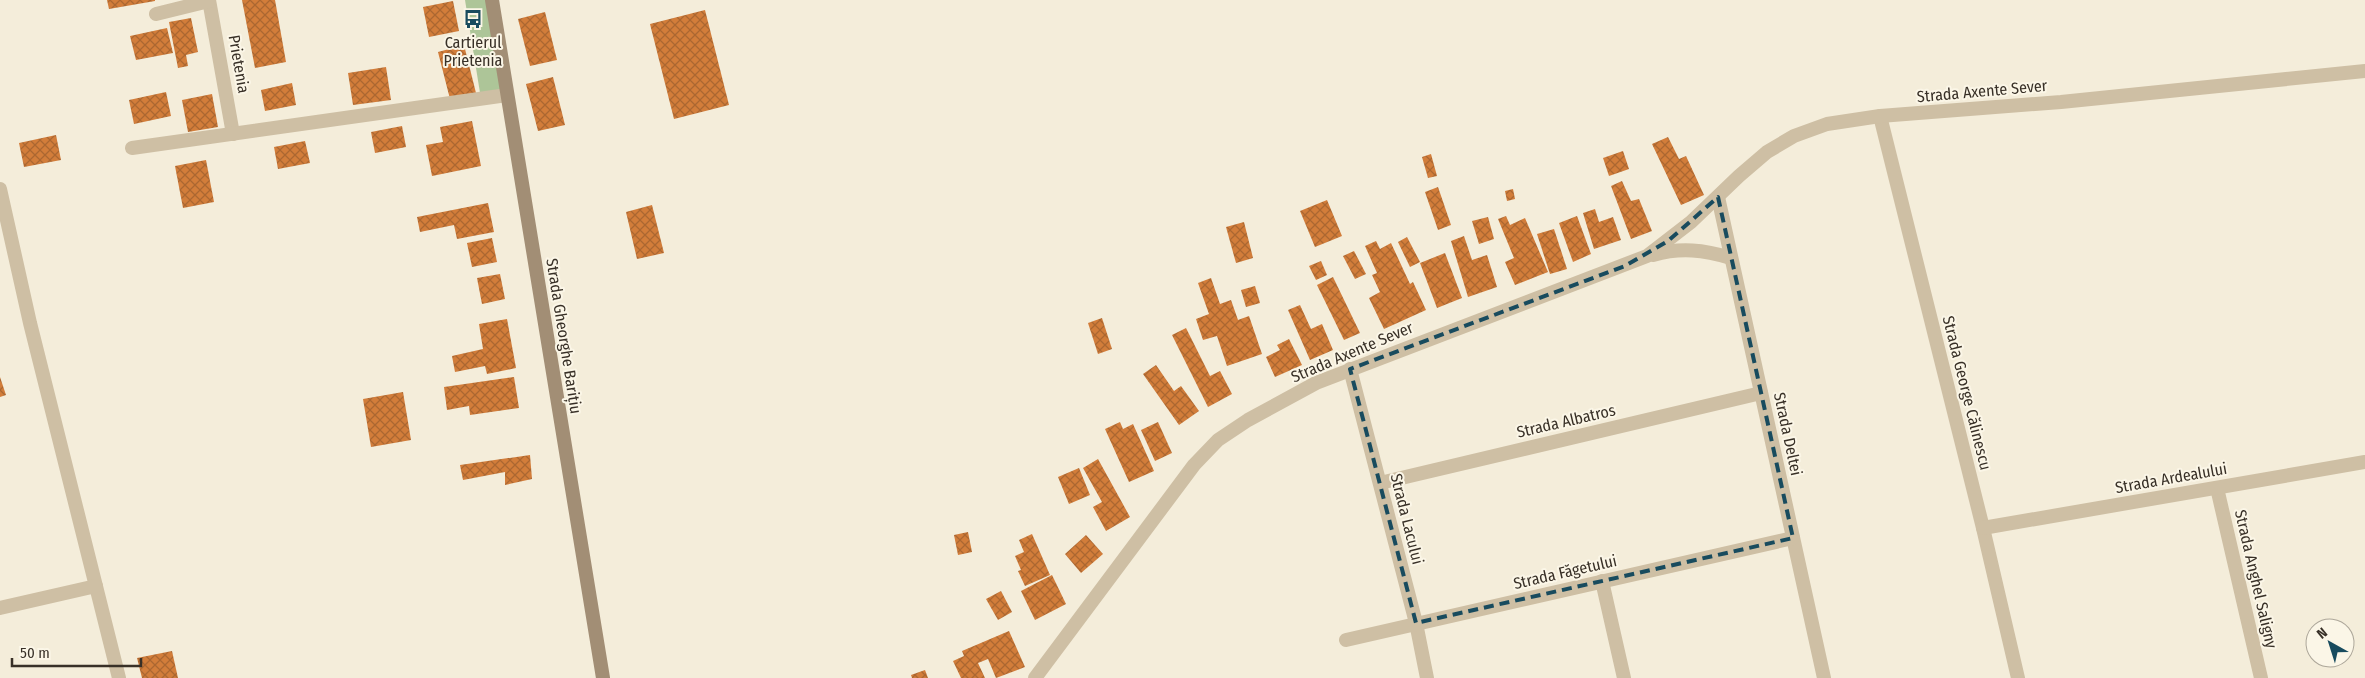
<svg xmlns="http://www.w3.org/2000/svg" width="2365" height="678" font-family="'Fira Sans Condensed',sans-serif">
<style>
.green{fill:#adc598}
.building{fill:url(#building-cross-hatch)}
.lines{fill:none;stroke-linecap:round;stroke-linejoin:round}
.minor{stroke:#cebfa4;stroke-width:14}
.secondary{stroke:#a28e75;stroke-width:14}
.marked{fill:none;stroke:#184b5e;stroke-width:4;stroke-dasharray:10 6;stroke-linejoin:round}
.labels{text-anchor:middle;dominant-baseline:central;stroke-width:4;stroke-linejoin:round;paint-order:stroke}
.poi-label{font-size:16px;fill:#383027;stroke:#fbf6e7}
.street-label{font-size:16px;fill:#383027;stroke:#fbf6e7}
</style>
<defs>
<pattern id="building-cross-hatch" width="8" height="8" patternUnits="userSpaceOnUse" patternTransform="scale(1.25)"><rect width="8" height="8" fill="#d27d3a"/><path d="M0 0l8 8M0 8l8-8" fill="none" stroke="#ab6731"/></pattern>
</defs>
<rect width="100%" height="100%" fill="#f4edda"/>
<path class="green" d="M465,0H492L507,95L481,99Z"/>
<g class="building">
<path d="M107,0H155V1L109,9Z"/>
<path d="M242,0H275L286,62L255,68Z"/>
<path d="M453,1L459,31L429,37L423,7Z"/>
<path d="M705,10L729,105L674,119L650,24Z"/>
<path d="M545,12L557,60L530,66L518,19Z"/>
<path d="M191,18L198,52L186,55L188,66L178,68L169,22Z"/>
<path d="M167,28L173,53L136,60L130,36Z"/>
<path d="M464,45L476,93L450,99L438,52Z"/>
<path d="M386,67L391,100L353,105L348,73Z"/>
<path d="M553,77L565,125L538,131L526,84Z"/>
<path d="M292,83L296,105L265,111L261,90Z"/>
<path d="M166,92L171,116L134,124L129,100Z"/>
<path d="M212,94L218,127L188,132L182,100Z"/>
<path d="M472,121L481,166L432,176L426,145L443,142L440,127Z"/>
<path d="M402,126L406,147L375,153L371,132Z"/>
<path d="M56,135L61,160L24,167L19,143Z"/>
<path d="M1668,137L1679,159L1686,156L1704,195L1681,205L1652,144Z"/>
<path d="M305,141L310,163L278,169L274,147Z"/>
<path d="M1623,151L1629,169L1609,176L1603,158Z"/>
<path d="M1431,154L1437,176L1428,178L1422,157Z"/>
<path d="M206,160L214,202L183,208L175,166Z"/>
<path d="M1622,181L1631,201L1639,199L1652,231L1631,239L1611,186Z"/>
<path d="M1438,187L1451,225L1438,230L1425,192Z"/>
<path d="M1513,189L1515,199L1507,201L1505,191Z"/>
<path d="M1327,200L1342,236L1315,247L1300,211Z"/>
<path d="M488,203L494,232L457,239L454,225L420,232L417,217Z"/>
<path d="M652,205L664,253L637,259L626,212Z"/>
<path d="M1595,209L1599,222L1613,217L1621,240L1594,249L1583,213Z"/>
<path d="M1506,216L1510,225L1525,218L1548,272L1515,285L1505,262L1514,258L1498,219Z"/>
<path d="M1577,216L1591,254L1573,262L1559,223Z"/>
<path d="M1488,217L1494,239L1479,244L1472,221Z"/>
<path d="M1244,222L1253,258L1236,263L1226,227Z"/>
<path d="M1554,229L1567,269L1550,274L1537,234Z"/>
<path d="M1464,236L1472,260L1487,255L1497,287L1468,297L1451,241Z"/>
<path d="M1407,237L1420,262L1410,267L1398,242Z"/>
<path d="M492,238L497,262L472,267L467,243Z"/>
<path d="M1376,241L1380,249L1391,243L1410,284L1413,282L1426,310L1384,329L1369,298L1380,292L1372,275L1377,273L1365,246Z"/>
<path d="M1354,251L1366,274L1355,279L1343,256Z"/>
<path d="M1445,253L1462,298L1437,308L1420,263Z"/>
<path d="M1321,261L1327,275L1316,280L1309,266Z"/>
<path d="M500,274L505,299L482,304L477,278Z"/>
<path d="M1333,277L1360,333L1344,340L1317,285Z"/>
<path d="M1211,278L1220,304L1231,300L1238,320L1249,316L1262,354L1227,366L1217,336L1203,340L1196,319L1209,314L1198,283Z"/>
<path d="M1255,286L1260,303L1246,307L1241,290Z"/>
<path d="M1300,305L1311,329L1322,324L1333,350L1310,360L1288,310Z"/>
<path d="M1102,318L1112,349L1098,354L1088,323Z"/>
<path d="M507,319L516,368L487,374L485,366L455,372L452,356L483,349L479,324Z"/>
<path d="M1186,328L1210,376L1220,371L1232,394L1208,407L1172,335Z"/>
<path d="M1289,339L1302,365L1275,377L1266,357L1280,350L1277,345Z"/>
<path d="M1156,365L1174,391L1181,386L1199,411L1179,425L1143,374Z"/>
<path d="M0,377L6,395L0,397Z"/>
<path d="M514,377L519,408L470,415L469,406L447,410L444,387Z"/>
<path d="M403,392L411,440L371,447L363,399Z"/>
<path d="M1120,422L1123,429L1133,424L1154,471L1129,482L1105,429Z"/>
<path d="M1158,422L1172,453L1155,461L1141,430Z"/>
<path d="M530,455L532,479L505,485V472L463,480L460,465Z"/>
<path d="M1098,459L1130,517L1106,531L1093,507L1102,502L1083,468Z"/>
<path d="M1079,468L1090,495L1069,504L1058,477Z"/>
<path d="M968,532L972,552L958,555L954,535Z"/>
<path d="M1032,534L1050,575L1025,586L1018,571L1021,570L1015,556L1024,552L1019,540Z"/>
<path d="M1086,535L1103,554L1081,573L1065,554Z"/>
<path d="M1052,575L1066,604L1035,620L1021,591Z"/>
<path d="M1001,591L1012,612L998,620L986,599Z"/>
<path d="M1009,631L1025,667L996,678L988,659L978,663L985,678H961L953,661L964,656L962,651Z"/>
<path d="M172,651L178,678H142L137,658Z"/>
<path d="M925,670L928,678H912L911,675Z"/>
</g>
<g class="lines">
<g class="minor">
<path d="M209,0L233,134"/>
<path d="M156,14L209,1"/>
<path d="M1880,116L1983,528L2018,678"/>
<path d="M132,148L507,95"/>
<path d="M0,189L30,323L119,678"/>
<path d="M1718,197L1824,678"/>
<path d="M1653,255C1681,247 1704,250 1731,258"/>
<path d="M1350,369L1416,623L1427,678"/>
<path d="M1380,483L1761,393"/>
<path d="M2217,488L2261,678"/>
<path d="M1983,528L2365,462"/>
<path d="M1602,581L1624,678"/>
<path d="M0,608L96,586"/>
<path d="M1346,640L1793,538"/>
<path d="M1035,678L1194,465L1218,440L1248,420L1316,383L1647,256L1691,222L1739,176L1767,152L1794,136L1827,124L1880,116L2061,102L2365,71"/>
</g>
<path class="secondary" d="M492,0L603,678"/>
</g>
<path class="marked" d="M1718,197L1793,538L1416,623L1350,369L1625,266L1668,241Z"/>
<defs>
<g id="bus-bare" transform="scale(1.5)"><path d="M-5-6H5V4H4V6H2V4H-2V6H-4V4H-5ZM-3.5-4V0h7V-4ZM-3.5 1.2v1.5H-2V1.2ZM2 1.2v1.5H3.5V1.2Z" fill="#184b5e" stroke="#fbf6e7" stroke-width="2.5" paint-order="stroke"/></g>
</defs>
<g fill-rule="evenodd">
<use href="#bus-bare" x="473" y="19"/>
</g>
<g class="labels">
<g class="poi-label">
<text x="473" y="42">Cartierul<tspan x="473" dy="18">Prietenia</tspan></text>
</g>
<g class="street-label">
<text transform="translate(239 64) rotate(80)">Prietenia</text>
<text transform="translate(1982 91) rotate(-5)">Strada Axente Sever</text>
<text transform="translate(564 336) rotate(81)">Strada Gheorghe Barițiu</text>
<text transform="translate(1352 352) rotate(-23)">Strada Axente Sever</text>
<text transform="translate(1967 393) rotate(76)">Strada George Călinescu</text>
<text transform="translate(1566 421) rotate(-13)">Strada Albatros</text>
<text transform="translate(1788 434) rotate(78)">Strada Deltei</text>
<text transform="translate(2171 478) rotate(-10)">Strada Ardealului</text>
<text transform="translate(1407 519) rotate(76)">Strada Lacului</text>
<text transform="translate(1565 572) rotate(-13)">Strada Făgetului</text>
<text transform="translate(2256 579) rotate(77)">Strada Anghel Saligny</text>
</g>
</g>
<g transform="translate(2330 643) rotate(321)"><circle r="24" fill="#fbf6e7" stroke="#ada79a"/>
<path d="M0-4L9 19L0 12L-9 19Z" fill="#184b5e"/>
<text y="-8" font-size="14" font-weight="bold" text-anchor="middle" fill="#383027">N</text>
</g>
<path d="M12 658v8h129v-8" fill="none" stroke="#383027" stroke-width="2.5"/>
<text x="20" y="658" font-size="15" fill="#383027" stroke="#fbf6e7" stroke-width="4" paint-order="stroke">50 m</text>
</svg>
